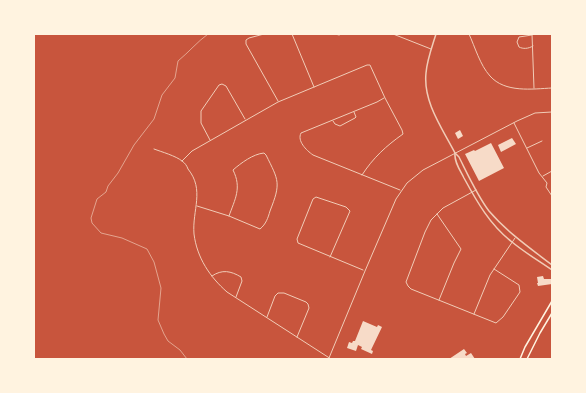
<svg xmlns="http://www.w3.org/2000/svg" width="586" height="393" font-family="Jost,sans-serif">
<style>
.building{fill:#f7dbc8}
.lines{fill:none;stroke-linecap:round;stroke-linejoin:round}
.path{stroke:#fff3e0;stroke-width:0.5}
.minor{stroke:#f1ccb7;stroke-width:1}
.tertiary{stroke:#f1ccb7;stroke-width:1.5}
.secondary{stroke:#fff3e0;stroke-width:1.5}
</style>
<rect width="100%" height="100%" fill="#c8553d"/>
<g class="building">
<path d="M460,130L463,136L458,139L455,133Z"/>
<path d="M512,138L516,144L501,152L498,145Z"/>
<path d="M491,143L504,168L479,181L465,154L474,150L475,151Z"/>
<path d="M543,276L544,279H551L552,284L538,286L537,283H538L537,277Z"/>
<path d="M363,321L377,327L378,325L382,327L371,350L373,351L372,354L361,349L362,347L358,345L356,351L347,348L349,342L352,343L353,341H355Z"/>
<path d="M464,349L467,353L465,354L466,356L471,353L475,359H449Z"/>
</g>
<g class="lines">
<path class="path" d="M187,359L180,350L168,341L164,334L158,320L161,288L154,262L147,249L122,238L101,233L92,223L91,218L97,199L106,192L108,186L118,173L134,145L154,119L162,95L175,78L178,61C189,52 197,42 208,34"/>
<g class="minor">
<path d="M264,34L249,38L246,40V44L278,101"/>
<path d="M292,34L314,87"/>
<path d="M335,34L339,35L342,34"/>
<path d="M393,34L431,49"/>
<path d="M469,34C475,47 480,65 490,76C505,93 532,89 552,88"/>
<path d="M532,34L534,88"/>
<path d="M532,35L519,37L517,42L519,47C523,49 528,49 533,46"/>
<path d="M384,98L377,102L301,133C297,141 306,150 313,155L400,190"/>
<path d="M333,121L335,124L340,126L355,118L356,117L354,112"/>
<path d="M514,123L539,173L547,183L546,187L552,196"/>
<path d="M210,140L201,123V111L219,85L222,84L226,86L245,119"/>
<path d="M527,148L542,141"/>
<path d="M154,149C162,152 176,156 182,161C185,163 187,166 188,169C205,190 192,210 194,234C197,258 210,277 227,292L331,359"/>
<path d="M182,161L192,151L278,102L367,65H370L385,98L402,130L403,134C386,146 373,158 362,175"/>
<path d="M543,176L552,171"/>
<path d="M476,190L443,208L431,220L425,232L406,282L408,286L411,289L496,323L503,317L520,292L519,285L494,269"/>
<path d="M197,206L229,216L260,229C266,224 268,218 270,211C281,183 279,181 266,155L264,153C253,154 241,163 233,170C242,188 235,199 229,216"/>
<path d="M437,214L461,249L454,263L439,300"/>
<path d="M330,257L350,211L346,207L316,197L313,199L297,239L298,243L363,270"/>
<path d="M212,276C222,269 231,271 241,277L242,281L236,297"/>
<path d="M474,314L490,275L515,238"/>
<path d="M267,317L275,296L278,293H284L306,302L308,304L309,308L297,337"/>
<path d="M329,358L365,271L396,199L407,183L423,170L517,121L535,113L552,112"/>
</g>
<g class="tertiary">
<path d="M436,34C432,47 427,60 426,73C423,102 442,128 455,153L459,157C468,175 477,195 489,211C507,232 530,248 552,265"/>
<path d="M455,153C454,162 460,170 464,178C477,202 490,225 512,242C524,252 539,261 552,270"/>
</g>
<g class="secondary">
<path d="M520,359L525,347L552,301"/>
<path d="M527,359L540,333L552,313"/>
</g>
</g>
<rect width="586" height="393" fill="none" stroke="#fff3e0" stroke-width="70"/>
</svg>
